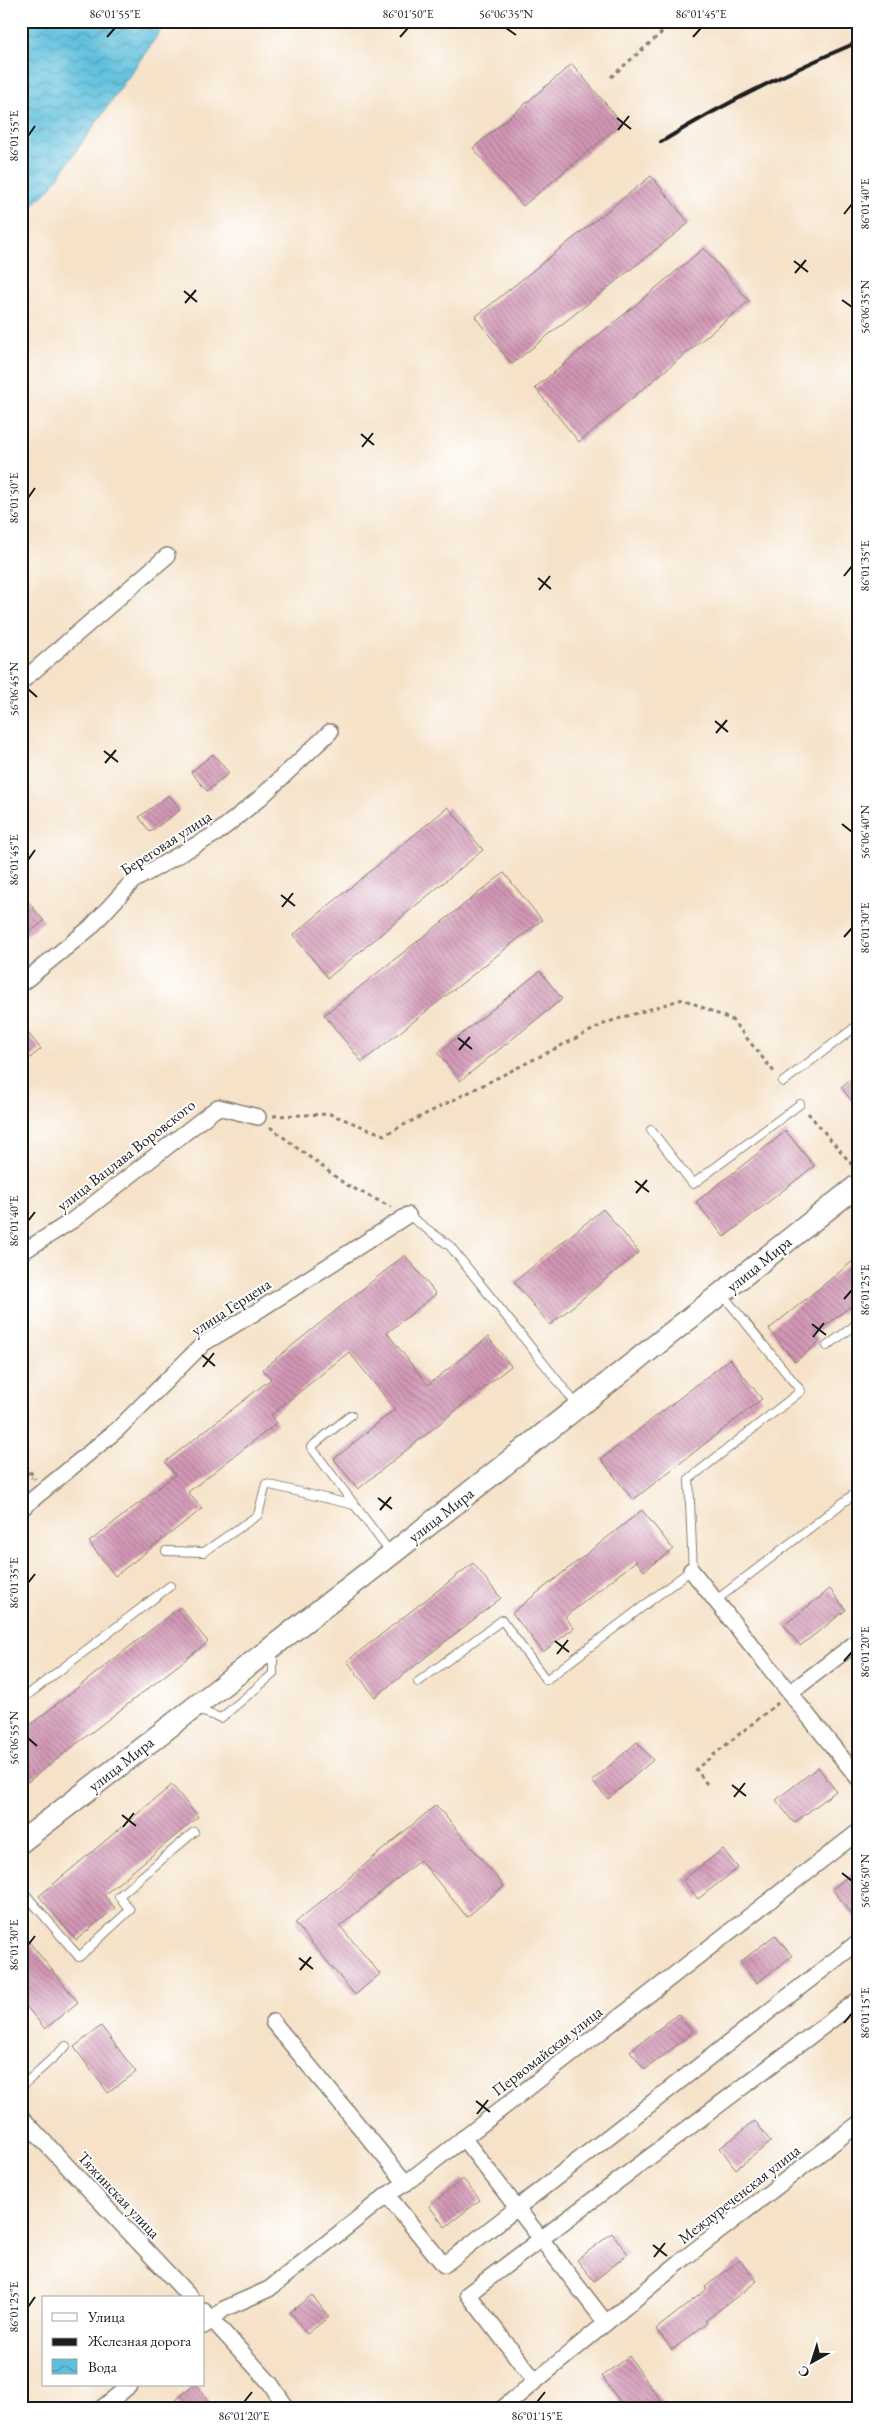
<svg xmlns="http://www.w3.org/2000/svg" width="879" height="2429" font-family="'EB Garamond',serif">
<style>
.water{fill:url(#water-waves);stroke:#3c6e7c}
.building{fill:url(#building-back-hatch)}
.lines{fill:none;stroke-linecap:round;stroke-linejoin:round}
.service-casing{stroke:#887f72;stroke-width:10}
.minor-casing{stroke:#887f72;stroke-width:18}
.secondary-casing{stroke:#887f72;stroke-width:24}
.path{stroke:#887f72;stroke-width:3;stroke-dasharray:4 4;stroke-linecap:butt}
.service{stroke:#fff;stroke-width:8}
.minor{stroke:#fff;stroke-width:15}
.secondary{stroke:#fff;stroke-width:21}
.rail{stroke:#1c1c1c;stroke-width:4}
.ticks{fill:none;stroke:#1c1c1c;stroke-width:2}
.labels{text-anchor:middle;dominant-baseline:central;stroke-width:4;stroke-linejoin:round;paint-order:stroke}
.street-label{font-size:16px;fill:#1c1c1c;stroke:#fff}
.neatline{fill:none;stroke:#1c1c1c;stroke-width:2}
.ticks-label{font-size:12px;text-anchor:middle;fill:#1c1c1c}
</style>
<defs>
<pattern id="water-waves" width="16" height="10" patternUnits="userSpaceOnUse" patternTransform="scale(1.25)"><rect width="16" height="10" fill="#5dbfdc"/><path d="M0 5q4-4 8 0t8 0" fill="none" stroke="#4c9ab2"/></pattern>
<pattern id="building-back-hatch" width="6" height="6" patternUnits="userSpaceOnUse" patternTransform="scale(1.25)"><rect width="6" height="6" fill="#d297b5"/><path d="M-1 5l2 2M0 0l6 6M5-1l2 2" fill="none" stroke="#aa7a92"/></pattern>
</defs>
<rect width="100%" height="100%" fill="#fff"/>
<filter id="ink" filterUnits="userSpaceOnUse"><feTurbulence type="fractalNoise" baseFrequency=".02" numOctaves="2"/><feDisplacementMap in="SourceGraphic" scale="10" xChannelSelector="R" yChannelSelector="G"/><feConvolveMatrix kernelMatrix="1 2 1 2 8 2 1 2 1" color-interpolation-filters="sRGB"/></filter>
<filter id="wash" filterUnits="userSpaceOnUse"><feTurbulence type="fractalNoise" baseFrequency=".0096" numOctaves="4" result="noise"/><feDisplacementMap in="SourceGraphic" scale="20" xChannelSelector="R" yChannelSelector="G"/><feGaussianBlur stdDeviation="1.12" result="paint"/><feColorMatrix in="noise" values="0 0 0 0 0 0 0 0 0 0 0 0 0 0 0 0 0 1.4 0 .05"/><feComposite in="paint" operator="in"/></filter>
<g filter="url(#wash)">
<rect width="100%" height="100%" fill="#f5e2c8"/>
<path class="water" d="M21,21H150L160,32L49,190L21,216Z"/>
<g id="blocks">
<g class="building">
<path d="M572,64L622,123L523,206L473,148Z"/>
<path d="M651,176L689,223L512,364L475,317Z"/>
<path d="M704,248L749,301L579,442L535,388Z"/>
<path d="M213,754L229,773L207,791L191,772Z"/>
<path d="M169,795L180,810L150,832L139,817Z"/>
<path d="M448,807L483,850L328,978L293,935Z"/>
<path d="M504,873L542,920L362,1062L324,1015Z"/>
<path d="M21,893L44,921L21,939Z"/>
<path d="M540,971L562,999L460,1081L438,1053Z"/>
<path d="M21,1024L41,1049L21,1065Z"/>
<path d="M858,1073V1109L841,1087Z"/>
<path d="M786,1131L814,1166L724,1237L696,1202Z"/>
<path d="M603,1209L639,1252L550,1325L514,1282Z"/>
<path d="M405,1255L436,1294L387,1333L428,1385L488,1337L511,1366L358,1489L334,1459L395,1409L349,1352L271,1415L277,1423L188,1492L202,1509L115,1576L89,1542L175,1475L165,1462L271,1379L263,1369Z"/>
<path d="M858,1257V1300L814,1335L819,1342L795,1362L769,1329Z"/>
<path d="M730,1359L762,1399L633,1500L601,1459Z"/>
<path d="M642,1510L673,1549L644,1571L636,1561L565,1617L574,1628L543,1652L512,1613Z"/>
<path d="M473,1563L501,1598L375,1697L347,1661Z"/>
<path d="M830,1589L846,1610L800,1646L784,1625Z"/>
<path d="M180,1607L208,1642L21,1787V1732Z"/>
<path d="M637,1742L653,1760L608,1799L592,1781Z"/>
<path d="M818,1767L836,1791L794,1823L776,1800Z"/>
<path d="M172,1785L198,1817L104,1895L115,1908L76,1940L39,1896Z"/>
<path d="M436,1805L504,1886L467,1917L420,1860L340,1926L380,1974L355,1995L295,1923Z"/>
<path d="M723,1849L738,1868L698,1899L683,1880Z"/>
<path d="M858,1869V1923L832,1889Z"/>
<path d="M21,1932L78,2002L45,2029L21,2000Z"/>
<path d="M775,1935L792,1956L757,1983L740,1962Z"/>
<path d="M678,2014L693,2032L645,2070L630,2051Z"/>
<path d="M101,2026L136,2072L108,2093L74,2047Z"/>
<path d="M755,2121L771,2142L736,2169L720,2148Z"/>
<path d="M463,2179L480,2200L445,2227L429,2206Z"/>
<path d="M612,2233L628,2254L594,2281L577,2260Z"/>
<path d="M740,2260L757,2281L705,2321L707,2323L672,2350L656,2329L707,2289L705,2287Z"/>
<path d="M312,2295L329,2317L307,2334L290,2312Z"/>
<path d="M629,2356L666,2408H624L602,2376Z"/>
<path d="M194,2385H196L214,2408H182L176,2400Z"/>
</g>
</g>
</g>
<g filter="url(#ink)">
<use href="#blocks" fill-opacity="0" stroke="#887f72" stroke-width="1"/>
<g class="lines">
<g class="service-casing">
<g id="service">
<path d="M783,1082L858,1025"/>
<path d="M651,1130L693,1184L800,1104"/>
<path d="M408,1215L450,1246L577,1405"/>
<path d="M827,1346L858,1323"/>
<path d="M351,1415L311,1447L390,1552"/>
<path d="M166,1551L204,1552L258,1515L266,1484L354,1505"/>
<path d="M693,1572L689,1479L801,1391L723,1295"/>
<path d="M715,1601L858,1491"/>
<path d="M418,1682L502,1620L546,1680L691,1570"/>
<path d="M21,1700L170,1586"/>
<path d="M197,1710L221,1718L273,1674V1649"/>
<path d="M21,1889L79,1957L130,1910L119,1896L194,1832"/>
<path d="M21,2087L66,2046"/>
</g>
</g>
<g class="minor-casing">
<g id="minor">
<path d="M21,682L167,556"/>
<path d="M21,984L90,928L133,881L217,833L259,799L330,732"/>
<path d="M21,1253L73,1220L218,1107L258,1117"/>
<path d="M21,1509L118,1429L204,1343L256,1312L408,1215"/>
<path d="M691,1570L858,1778"/>
<path d="M790,1693L858,1641"/>
<path d="M273,2022L406,2183"/>
<path d="M21,2117L191,2298"/>
<path d="M463,2138L606,2323"/>
<path d="M387,2195L444,2265L858,1942"/>
<path d="M204,2311L270,2383L287,2408"/>
<path d="M204,2326L224,2309L269,2289L387,2195L406,2183L858,1832"/>
<path d="M535,2381L468,2294L858,2000"/>
<path d="M102,2408L130,2385"/>
<path d="M503,2408L686,2257L858,2124"/>
</g>
</g>
<g class="secondary-casing">
<path id="secondary" d="M21,1842L388,1557L858,1185"/>
</g>
<g class="path">
<path d="M611,77L675,21"/>
<path d="M808,1113L854,1167"/>
<path d="M273,1116L330,1114L384,1135L608,1022L683,999L732,1020L775,1073"/>
<path d="M270,1127L345,1184L391,1207"/>
<path d="M21,1458L35,1479"/>
<path d="M21,1465L32,1478"/>
<path d="M707,1784L696,1769L778,1703"/>
</g>
<use href="#service" class="service"/>
<use href="#minor" class="minor"/>
<use href="#secondary" class="secondary"/>
<path class="rail" d="M661,142C724,103 790,71 858,42"/>
</g>
</g>
<path class="ticks" d="M506,28L516,35M107,37L115,28M400,37L408,28M693,37L701,28M617,118L631,129M618,130L629,116M28,136L35,126M844,214L852,204M794,261L808,272M795,273L806,260M184,291L197,302M842,300L852,307M185,303L196,290M361,434L374,445M362,447L373,433M28,498L35,488M844,576L852,566M538,578L551,589M539,590L550,576M28,689L37,697M715,721L728,732M716,733L727,720M104,751L118,762M105,763L116,750M842,824L852,832M28,860L35,850M281,895L295,906M282,907L293,893M844,937L852,928M458,1038L472,1049M459,1050L470,1037M635,1181L649,1192M636,1193L647,1180M28,1221L35,1212M844,1299L852,1290M812,1324L826,1335M813,1337L824,1323M202,1355L215,1366M203,1367L214,1353M378,1498L392,1509M380,1510L391,1497M28,1583L35,1574M555,1641L569,1652M557,1654L568,1640M844,1661L852,1652M28,1738L37,1746M732,1785L746,1796M734,1797L745,1783M122,1815L136,1826M123,1827L134,1813M842,1873L852,1881M28,1945L35,1936M299,1958L313,1969M300,1970L311,1957M844,2023L852,2013M476,2101L490,2112M477,2114L488,2100M653,2245L667,2256M654,2257L665,2243M28,2307L35,2297M244,2402L252,2392M537,2402L545,2392"/>
<g class="labels">
<g class="street-label">
<text transform="translate(166 843) rotate(-33)">Береговая улица</text>
<text transform="translate(126 1155) rotate(-38)">улица Вацлава Воровского</text>
<text transform="translate(759 1264) rotate(-39)">улица Мира</text>
<text transform="translate(231 1307) rotate(-33)">улица Герцена</text>
<text transform="translate(441 1515) rotate(-38)">улица Мира</text>
<text transform="translate(121 1764) rotate(-38)">улица Мира</text>
<text transform="translate(547 2051) rotate(-38)">Первомайская улица</text>
<text transform="translate(739 2194) rotate(-38)">Междуреченская улица</text>
<text transform="translate(119 2195) rotate(47)">Тяжинская улица</text>
</g>
</g>
<rect width="879" height="2429" fill="none" stroke="#fff" stroke-width="55"/>
<rect x="42" y="2296" width="162" height="90" fill="#ffffff" stroke="#a4a4a4"/>
<rect x="52" y="2313" width="25" height="8" fill="#ffffff" stroke="#a4a4a4"/>
<text x="88" y="2322" font-size="15" fill="#1c1c1c">Улица</text>
<rect x="52" y="2338" width="25" height="8" fill="#1c1c1c" stroke="#a4a4a4"/>
<text x="88" y="2346" font-size="15" fill="#1c1c1c">Железная дорога</text>
<rect x="52" y="2359" width="25" height="15" fill="url(#water-waves)" stroke="#a4a4a4"/>
<text x="88" y="2372" font-size="15" fill="#1c1c1c">Вода</text>
<g transform="translate(812 2362) rotate(219)" stroke="#ffffff" stroke-width="4" paint-order="stroke">
<path d="M0-4L9 19L0 12L-9 19Z" fill="#1c1c1c"/>
<text y="-8" font-size="14" font-weight="bold" text-anchor="middle" fill="#1c1c1c">С</text>
</g>
<rect x="28" y="28" width="824" height="2374" class="neatline"/>
<g class="ticks-label">
<text x="115" y="18">86°01'55"E</text>
<text x="408" y="18">86°01'50"E</text>
<text x="506" y="18">56°06'35"N</text>
<text x="701" y="18">86°01'45"E</text>
<text transform="translate(14 136) rotate(-90)" y="4">86°01'55"E</text>
<text transform="translate(865 204) rotate(-90)" y="4">86°01'40"E</text>
<text transform="translate(865 307) rotate(-90)" y="4">56°06'35"N</text>
<text transform="translate(14 498) rotate(-90)" y="4">86°01'50"E</text>
<text transform="translate(865 566) rotate(-90)" y="4">86°01'35"E</text>
<text transform="translate(14 689) rotate(-90)" y="4">56°06'45"N</text>
<text transform="translate(865 832) rotate(-90)" y="4">56°06'40"N</text>
<text transform="translate(14 860) rotate(-90)" y="4">86°01'45"E</text>
<text transform="translate(865 928) rotate(-90)" y="4">86°01'30"E</text>
<text transform="translate(14 1221) rotate(-90)" y="4">86°01'40"E</text>
<text transform="translate(865 1290) rotate(-90)" y="4">86°01'25"E</text>
<text transform="translate(14 1583) rotate(-90)" y="4">86°01'35"E</text>
<text transform="translate(865 1652) rotate(-90)" y="4">86°01'20"E</text>
<text transform="translate(14 1738) rotate(-90)" y="4">56°06'55"N</text>
<text transform="translate(865 1881) rotate(-90)" y="4">56°06'50"N</text>
<text transform="translate(14 1945) rotate(-90)" y="4">86°01'30"E</text>
<text transform="translate(865 2013) rotate(-90)" y="4">86°01'15"E</text>
<text transform="translate(14 2307) rotate(-90)" y="4">86°01'25"E</text>
<text x="244" y="2420">86°01'20"E</text>
<text x="537" y="2420">86°01'15"E</text>
</g>
</svg>
